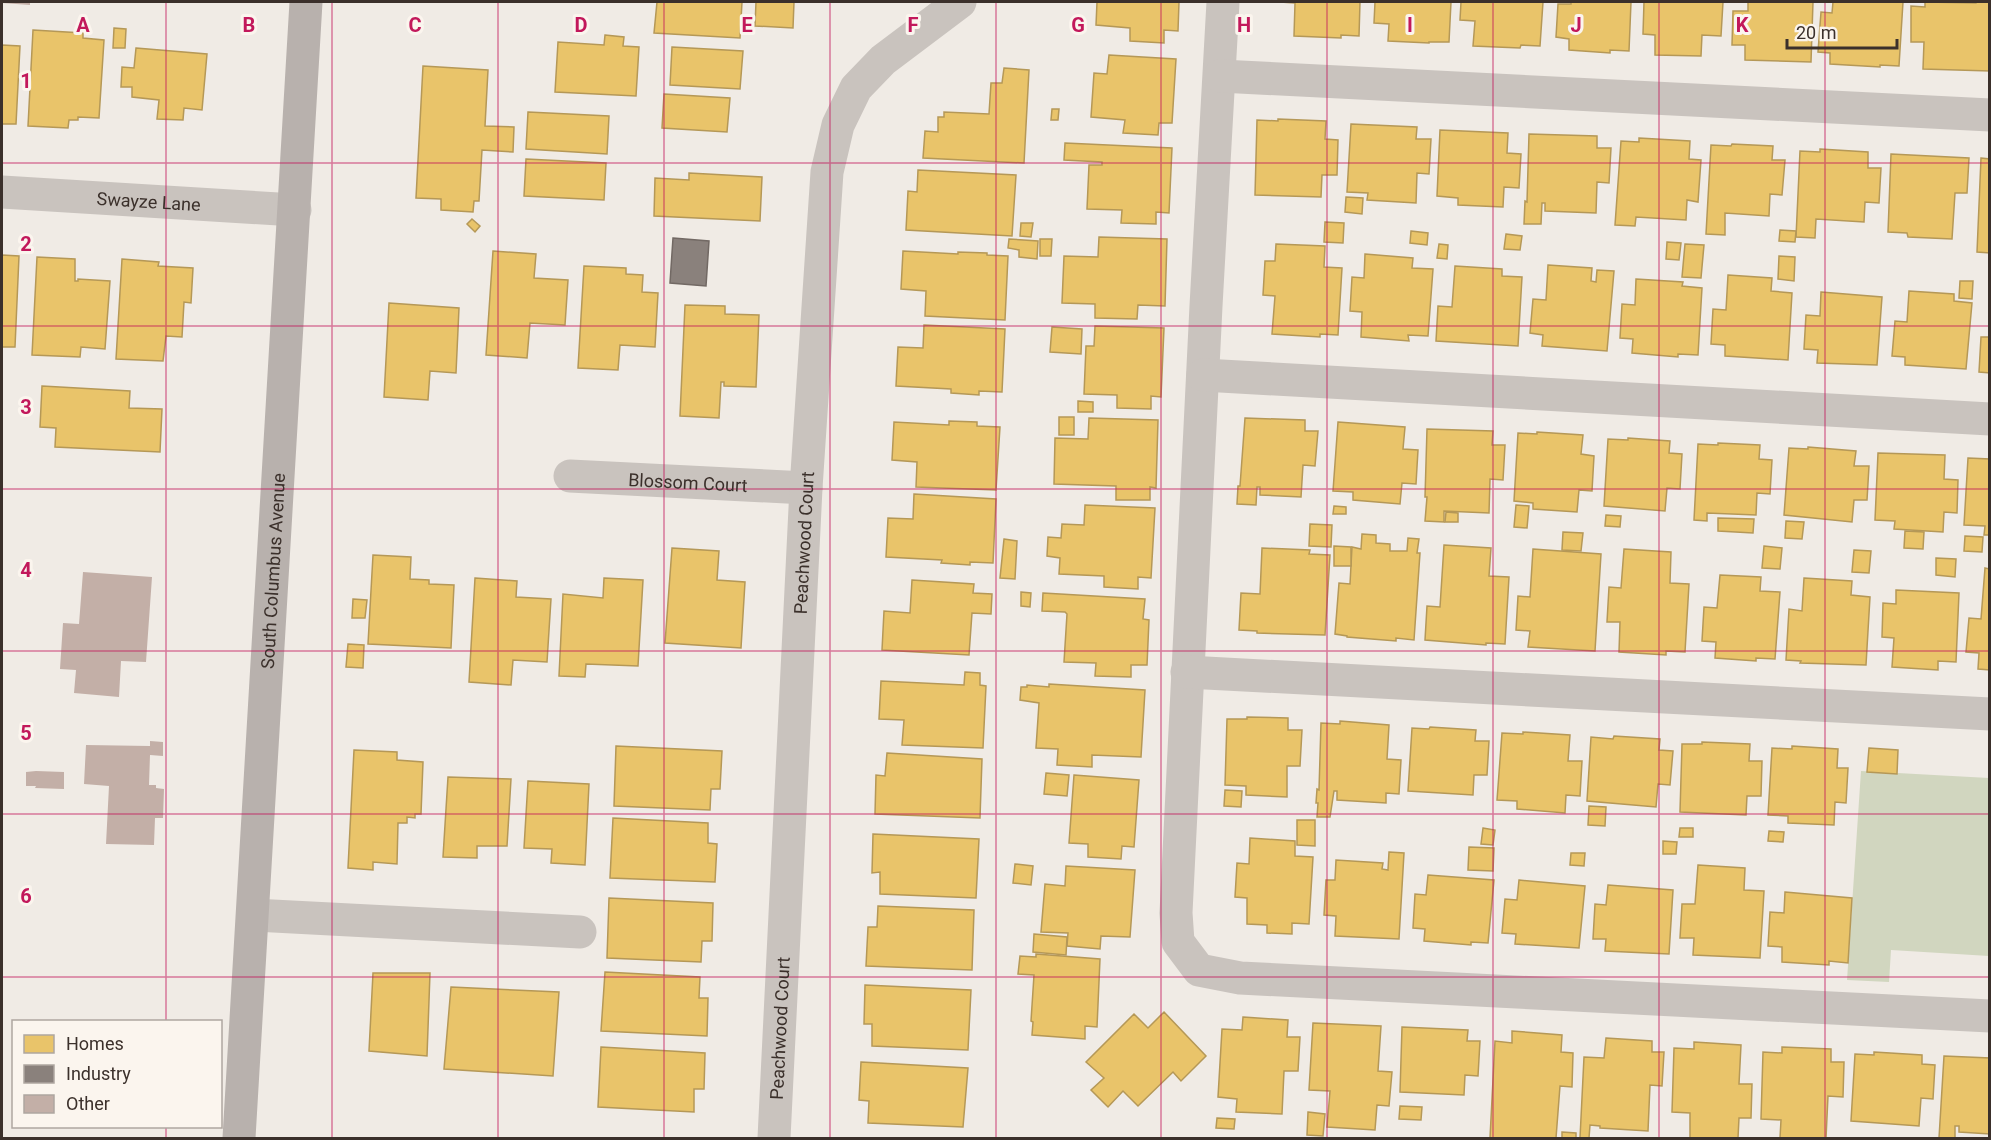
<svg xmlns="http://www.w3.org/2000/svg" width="1991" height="1140" font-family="Roboto,sans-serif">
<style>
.green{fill:#d1d6bf}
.homes{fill:#e9c46a;stroke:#b59857;stroke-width:1.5}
.industry{fill:#8a817c;stroke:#726964;stroke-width:1.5}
.building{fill:#c3afa7}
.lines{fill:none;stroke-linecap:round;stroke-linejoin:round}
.minor{stroke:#c9c3be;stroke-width:33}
.major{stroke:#b8b1ad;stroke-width:33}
.grid{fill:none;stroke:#c2185b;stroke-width:1.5;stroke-opacity:0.55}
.labels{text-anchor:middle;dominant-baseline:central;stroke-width:6;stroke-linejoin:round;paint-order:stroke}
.street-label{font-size:18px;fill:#3b302b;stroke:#fbf5ee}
.grid-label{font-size:20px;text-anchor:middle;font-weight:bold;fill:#c2185b;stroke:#fbf5ee;stroke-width:6;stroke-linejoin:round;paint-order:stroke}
</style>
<rect width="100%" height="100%" fill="#f0ebe5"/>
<path class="green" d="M1861,771L1989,778V956L1891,950L1889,982L1847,980Z"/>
<g class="homes">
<path d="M657,2H742L740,38L654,33Z"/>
<path d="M756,2H794L793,28L755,26Z"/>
<path d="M1097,2H1179L1178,31L1164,30V43L1130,41V28L1096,25Z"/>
<path d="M1280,2H1360L1359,36L1341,35V38L1294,36L1295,3Z"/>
<path d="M1375,2H1451L1449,42H1429V43L1388,41L1389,24L1374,23Z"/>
<path d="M1461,2H1543L1540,46L1521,45L1520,48L1473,46L1475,21L1460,20Z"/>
<path d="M1571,2H1631L1629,51L1610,50V53L1569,50V39L1556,37L1558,4H1571Z"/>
<path d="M1644,2H1723L1721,36L1702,35L1701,56L1655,55V35L1643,34Z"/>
<path d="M1748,2H1813L1811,62L1745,60V45H1732L1733,11H1748Z"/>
<path d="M1833,2H1903L1899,66L1880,65V67L1830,64V53L1818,52L1821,12L1832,13Z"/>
<path d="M1925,2L1976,3L1977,2H1990V71L1923,69L1924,42H1911V6L1925,7Z"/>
<path d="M114,28L126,29L125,48H113Z"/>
<path d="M33,30L83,33V38L104,40L99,118L78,117V120H69L68,128L28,126Z"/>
<path d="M605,35L624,37L623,46L639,47L636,96L555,92L558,42L604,45Z"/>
<path d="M2,45L20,46L16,124H2Z"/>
<path d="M672,47L743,51L740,89L670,85Z"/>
<path d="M136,48L207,54L202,110L184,108L183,120L157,119L159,100L132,97V87H121L122,67L134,68Z"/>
<path d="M1109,55L1176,59L1172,123H1159L1158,135L1123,133L1125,120L1091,117L1094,73L1107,74Z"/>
<path d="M423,66L488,70L485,126L514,127L513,152L482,150L479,201H474L473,212L441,210V199L416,198Z"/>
<path d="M1004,68L1029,70L1024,163L923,158L925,131L938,132V117H944V112L989,114L991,83H1002Z"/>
<path d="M664,94L730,98L727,132L662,128Z"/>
<path d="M1052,109H1059L1058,120H1051Z"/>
<path d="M528,112L609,116L607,154L526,149Z"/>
<path d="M1278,119L1326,121L1325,139L1338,140L1337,175H1322L1321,197L1255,195L1257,120L1278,121Z"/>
<path d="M1351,124L1417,127L1416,139H1431L1429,174L1417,173L1416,203L1367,200L1368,193L1347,192Z"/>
<path d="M1440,130L1508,133L1507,153L1521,154L1519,188L1504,187L1503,207L1458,205V198L1437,196Z"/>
<path d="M1529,134L1597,136V148H1611L1609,183L1597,182L1596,213L1545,211V203H1542L1541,224H1524L1525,201L1527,202Z"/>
<path d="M1639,138L1690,141L1689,159L1701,160L1698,202L1687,200L1686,220L1636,217L1635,226L1615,225L1621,141L1639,142Z"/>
<path d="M1065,143L1172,148L1169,213L1156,212V224L1121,223L1122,210L1087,209L1089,165H1102V162L1064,160Z"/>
<path d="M1732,144L1773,146L1772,160H1785L1782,195L1770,194L1769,216L1725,213V235L1706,234L1711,145L1731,146Z"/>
<path d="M1820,149L1868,152V168H1881L1879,203L1865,202L1864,222L1816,219L1815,238L1796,237L1800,151L1820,152Z"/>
<path d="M1891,154L1969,158L1967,193H1955L1952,239L1908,237L1907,233L1888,232Z"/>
<path d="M1981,158L1990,159V253L1977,252Z"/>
<path d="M526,159L606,163L604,200L524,196Z"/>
<path d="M918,170L1016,175L1012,236L906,230L908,191L917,192Z"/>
<path d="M689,173L762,177L760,221L654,216L655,178L689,180Z"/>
<path d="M1346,197L1363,198L1362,214L1345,212Z"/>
<path d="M472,219L480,226L475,232L467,224Z"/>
<path d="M1325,222L1344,223L1343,243L1324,242Z"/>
<path d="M1021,223H1033L1031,237L1020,236Z"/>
<path d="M1780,230L1796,231L1795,242L1779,241Z"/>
<path d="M1411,231L1428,233L1427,245L1410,243Z"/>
<path d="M1506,234L1522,236L1520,250L1504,249Z"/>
<path d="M1099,237L1167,239L1165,306L1138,305L1137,319L1095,318V304L1062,303L1064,256L1098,257Z"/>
<path d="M1009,239L1038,241L1037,259L1019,257V250L1008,248Z"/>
<path d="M1040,239H1052L1051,256H1040Z"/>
<path d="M1667,242L1681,243L1679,260L1666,259Z"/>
<path d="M1276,244L1325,246L1324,267L1342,268L1338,335L1320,334V337L1272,334L1275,296L1263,295L1265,261H1275Z"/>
<path d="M1439,244L1448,245L1447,259L1437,258Z"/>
<path d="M1685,244L1704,245L1701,278L1682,277Z"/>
<path d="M493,251L536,254L534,278L568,280L565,325L530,323L527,358L486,355Z"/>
<path d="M903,251L958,254V252L987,253V255L1008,256L1005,320L925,316L926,291L901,289Z"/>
<path d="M1365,254L1413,258L1412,268L1433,269L1428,336L1408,335L1409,341L1361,337L1362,312L1350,311L1352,277L1364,278Z"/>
<path d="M2,255L19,256L15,347H2Z"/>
<path d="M1779,256L1795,257L1794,281L1778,279Z"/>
<path d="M37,257L75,259V281H78V279L110,281L105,349L81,347L80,357L32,355Z"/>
<path d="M122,259L159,262L158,266L193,268L191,303L184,302L182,337L166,336L163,361L116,359Z"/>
<path d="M1548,265L1592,268L1591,281L1596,282L1597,270L1614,271L1607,351L1542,346L1543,335L1530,333L1533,299L1546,300Z"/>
<path d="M584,266L626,268V274L643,275L642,292L658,293L655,347L620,345L618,370L578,368Z"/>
<path d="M1455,266L1502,269V276L1522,277L1518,346L1436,341L1438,306L1452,307Z"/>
<path d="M1728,275L1772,278L1771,291L1792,293L1788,360L1725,356V345L1711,344L1713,309L1726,310Z"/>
<path d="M1636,279L1683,282L1682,286L1702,288L1698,355L1678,354V357L1632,353L1633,339L1620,338L1622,304L1635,305Z"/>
<path d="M1960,281H1973L1972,299L1959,298Z"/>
<path d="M1909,291L1954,294V301L1972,303L1966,369L1905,365V357L1892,356L1895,321L1907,322Z"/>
<path d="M1821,292L1882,297L1877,365L1817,363L1818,350L1804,349L1806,315L1820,316Z"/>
<path d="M389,303L459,308L456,373L430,371L428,400L384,397Z"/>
<path d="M685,305L725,306V314L759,315L756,387L724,386V382H721L719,418L680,416Z"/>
<path d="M924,325L1005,329L1002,392L979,391V395L951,393V389L896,386L898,347L923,348Z"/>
<path d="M1095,326L1164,328L1161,397L1151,396V409L1117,408V395L1084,394L1086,346H1094Z"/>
<path d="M1052,327L1082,329L1081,354L1050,352Z"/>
<path d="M1981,337H1990V373L1979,372Z"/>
<path d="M42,386L130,391L129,408L162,409L160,452L55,447L56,428L40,427Z"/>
<path d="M1078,401L1093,402V412H1078Z"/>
<rect x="1059" y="417" width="15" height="18"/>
<path d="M1089,418L1158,420L1156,488L1150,487V500H1116V486L1054,484L1055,438L1088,439Z"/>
<path d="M1245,418L1305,420V431H1318L1315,466L1303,465L1301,497L1260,495V487H1257L1256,505L1237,504L1238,486H1240Z"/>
<path d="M949,421L977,422V426L1000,427L996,490L916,487L917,462L892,460L894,422L949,425Z"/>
<path d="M1338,422L1405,427L1403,449L1418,450L1416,484L1402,483L1400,504L1353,500V492L1333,491Z"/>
<path d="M1427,429L1493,431L1492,445H1505L1503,480L1490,479L1489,513L1444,511V522L1425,521L1427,497H1425Z"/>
<path d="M1537,432L1583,435L1581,454L1594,456L1592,491L1579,490L1577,512L1533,509V503L1514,501L1518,433L1537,434Z"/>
<path d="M1628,438L1670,441L1669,453L1682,454L1680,489L1667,488L1665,511L1604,506L1608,439L1628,440Z"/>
<path d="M1718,443L1760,445L1759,459L1772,460L1770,494L1757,493L1756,515L1707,513V521L1694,520L1698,444L1718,445Z"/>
<path d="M1808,447L1856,451L1854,466H1869L1867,500H1854L1852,522L1784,515L1789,448L1808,449Z"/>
<path d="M1878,453L1945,455L1944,479L1958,480L1957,513L1944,512L1943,532L1894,529L1895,521L1875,520Z"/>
<path d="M1968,458L1990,459V535H1984L1985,526L1964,525Z"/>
<path d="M914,494L996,499L993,563L970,562V565L941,563L942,560L886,557L888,518L913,519Z"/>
<path d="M1085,505L1155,508L1151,578L1138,577V589L1104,587V576L1059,574L1060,558L1047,556L1048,537L1061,538L1062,524L1084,525Z"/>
<path d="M1516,505L1529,506L1527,528L1514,527Z"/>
<path d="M1334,506L1346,507V514H1333Z"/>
<path d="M1446,512L1458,513V522H1445Z"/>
<path d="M1606,515L1621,516L1620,527L1605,526Z"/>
<path d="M1718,518L1754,519L1753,533L1718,531Z"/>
<path d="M1786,521L1804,522L1802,539L1785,538Z"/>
<path d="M1310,524L1332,525L1331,547L1309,546Z"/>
<path d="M1905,531L1924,532L1923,549L1904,548Z"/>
<path d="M1563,532L1583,533L1581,551L1562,550Z"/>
<path d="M1362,534L1376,535V543L1390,544V551H1407L1408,538L1419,539L1417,553H1420L1414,640L1396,638V641L1347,637V636L1335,634L1339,583L1350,584L1352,547L1361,549Z"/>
<path d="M1965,536L1983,537L1982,552L1964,551Z"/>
<path d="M1004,539L1017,541L1015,579L1000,578Z"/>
<path d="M1444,545L1491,548L1489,576L1509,577L1505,644L1486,643V645L1425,640L1427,606L1440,607Z"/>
<path d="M1334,546L1351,547V566H1334Z"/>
<path d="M1764,546L1782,548L1780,569L1762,568Z"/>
<path d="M672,548L719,551L717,580L745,582L741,648L665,643Z"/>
<path d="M1262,548L1310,550L1309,554L1330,555L1325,635L1257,633V631L1239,630L1241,593L1260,594Z"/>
<path d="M1533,549L1601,554L1595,651L1528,647L1530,631L1516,630L1518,596L1530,597Z"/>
<path d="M1624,549L1671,552L1670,583L1689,584L1685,652L1666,651V655L1619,652L1620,622H1607L1609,587L1621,588Z"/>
<path d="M1854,550L1871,551L1869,573L1852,572Z"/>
<path d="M373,555L411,557L410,579L429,580V584L454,585L451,648L368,644Z"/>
<path d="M1936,558L1956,559L1955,577L1936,575Z"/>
<path d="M1985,568L1990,569V670L1978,669L1979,653L1966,652L1969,618L1981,619Z"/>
<path d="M1720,575L1761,577L1760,591L1780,592L1775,659L1756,658V661L1715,658L1716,642L1702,641L1704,607L1717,608Z"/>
<path d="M475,578L517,581L516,597L551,599L547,662L513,660L511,685L469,682Z"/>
<path d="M604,578L643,580L638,666L586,664L585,677L559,676L563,594L603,598Z"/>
<path d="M1804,578L1852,581L1851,595L1870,597L1866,665L1800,663L1801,661L1786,660L1789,609L1802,611Z"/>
<path d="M912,580L974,584L973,593L992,594L991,614L972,613L969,655L882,650L884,611L910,613Z"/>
<path d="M1896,590L1959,593L1956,662L1938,661V670L1892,667L1894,638L1882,637L1883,603L1896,604Z"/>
<path d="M1021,592L1031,593L1030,607L1021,606Z"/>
<path d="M1043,593L1145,599L1143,619L1149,620L1147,665H1131V677L1095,676L1096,663L1064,662L1067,614L1065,612L1042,611Z"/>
<path d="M353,599L367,600L365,618H352Z"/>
<path d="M348,644L364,645L363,668L346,667Z"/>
<path d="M965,672L980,673V685L986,686L983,748L902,745L904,720L879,719L881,681L964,685Z"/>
<path d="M1049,684L1145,690L1141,757L1092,755V767L1057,765L1058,749L1036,748L1039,703L1020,700L1021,687H1027V685L1049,687Z"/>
<path d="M1247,717L1288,718V730H1302L1300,766H1287V797L1246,795V786L1225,785L1227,719H1247Z"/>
<path d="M1340,721L1389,725L1387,759L1401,760L1399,794L1386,793V803L1337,800V791H1334L1330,817H1317L1318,803H1316L1317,789L1319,790L1321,723L1340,724Z"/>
<path d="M1430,727L1476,730L1475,741H1489L1487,775H1474L1473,795L1408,791L1412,728L1429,729Z"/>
<path d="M1523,732L1570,735L1568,761H1582L1580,796L1566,795L1565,813L1517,809V801L1497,800L1502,733L1523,734Z"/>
<path d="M1614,736L1660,739L1659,750L1673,751L1670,785L1658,784L1656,807L1587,801L1591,737L1613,739Z"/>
<path d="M1702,742L1750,744L1749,761H1762L1761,796H1747L1746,815L1680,812L1682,744H1702Z"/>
<path d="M616,746L722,751L720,789H711L710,810L614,806Z"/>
<path d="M1792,746L1838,749L1837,768H1848L1846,803L1835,802L1834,825L1788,823V816L1768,815L1772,748L1792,749Z"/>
<path d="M1869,748L1898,750L1897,774L1867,772Z"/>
<path d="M354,750L397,752V760L423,762L421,814H415V818L407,817V823H398L397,864L373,862V870L348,868Z"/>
<path d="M887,753L982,759L980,818L875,814L876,775L885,776Z"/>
<path d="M1046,773L1069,775L1067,796L1044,794Z"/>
<path d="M1074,775L1139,780L1134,847L1122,846L1121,859L1088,857V844L1069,843Z"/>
<path d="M448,777L511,779L507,846H477V858L443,857Z"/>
<path d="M528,781L589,784L585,865L551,863L552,849L524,848Z"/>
<path d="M1225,790L1242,791L1241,807L1224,806Z"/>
<path d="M1589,806L1606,807L1605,826L1588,825Z"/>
<path d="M613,818L708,823V843L717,844L715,882L610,878Z"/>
<path d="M1297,820H1315V846L1297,845Z"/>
<path d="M1483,828L1495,830L1493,845L1481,844Z"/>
<path d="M1680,828H1693V837H1679Z"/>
<path d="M1769,831L1784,832L1783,842L1768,841Z"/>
<path d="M873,834L979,839L976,898L880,894V872L872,873Z"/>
<path d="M1250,838L1295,841V856L1313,857L1309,924L1292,923V934L1267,933V925L1247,924V898L1235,897L1237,863L1249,864Z"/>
<path d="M1663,841L1677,842L1676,854H1663Z"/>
<path d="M1469,847L1494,848L1493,871L1468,870Z"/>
<path d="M1389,852L1404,853L1399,939L1335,936L1336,916L1324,915L1326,880H1335L1336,860L1383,863L1382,869L1388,870Z"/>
<path d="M1571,853H1585L1584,866L1570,865Z"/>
<path d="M1015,864L1033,866L1031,885L1013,883Z"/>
<path d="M1698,865L1745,868L1744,890L1764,891L1760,958L1693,955L1694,938H1680L1682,904H1695Z"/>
<path d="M1066,866L1135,870L1130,937L1101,936L1100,949L1067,946L1068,933L1041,932L1045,884L1065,886Z"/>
<path d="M1428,875L1494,880L1488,943L1471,942V945L1424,941L1425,929L1413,928L1415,894L1426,895Z"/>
<path d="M1519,880L1585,886L1579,948L1515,944L1516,934L1502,933L1505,899L1517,900Z"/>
<path d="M1608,885L1673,890L1669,954L1605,951L1606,939H1593L1595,904L1606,905Z"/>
<path d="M1785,892L1852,898L1848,963L1829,961V965L1782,962V947L1768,946L1770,912L1784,913Z"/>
<path d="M609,898L713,903L712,941H702L701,962L607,958Z"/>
<path d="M878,906L974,910L972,970L866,966L868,927H877Z"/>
<path d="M1034,934L1067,937L1066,955L1033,952Z"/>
<path d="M1036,954L1100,959L1097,1027L1085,1026V1039L1032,1035L1033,1022L1031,1021L1034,975L1018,974L1020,956L1036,957Z"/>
<path d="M605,972L700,977L699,998H708L707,1036L601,1031Z"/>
<path d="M373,973H430L427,1056L369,1051Z"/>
<path d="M865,985L971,990L968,1050L872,1046V1024H864Z"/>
<path d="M451,987L559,992L553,1076L444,1069Z"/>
<path d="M1164,1012L1206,1056L1181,1081L1173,1072L1138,1106L1123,1091L1108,1107L1091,1090L1104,1078L1086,1062L1134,1014L1148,1028Z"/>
<path d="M1243,1017L1288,1020L1287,1037H1300L1298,1071H1284L1282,1114L1236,1112L1237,1099L1218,1097L1222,1029L1242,1030Z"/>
<path d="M1313,1023L1381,1026L1378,1071L1392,1072L1389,1106L1377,1105L1375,1130L1327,1127L1330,1091L1309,1090Z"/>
<path d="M1402,1027L1468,1030L1467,1041H1480L1478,1076L1465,1075L1464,1095L1400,1092Z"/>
<path d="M1512,1031L1562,1035L1561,1052L1573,1053L1572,1087L1560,1086L1556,1138H1490L1495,1041L1512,1043Z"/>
<path d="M1606,1038L1652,1041V1052H1664L1662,1086L1650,1085L1648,1131L1600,1128V1126L1590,1125L1589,1138H1580L1584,1057L1604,1058Z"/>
<path d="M1694,1042L1741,1045L1739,1084H1752L1751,1118H1739L1738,1138H1690V1113L1672,1112L1674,1048L1694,1049Z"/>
<path d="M601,1047L705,1053L704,1089H694V1112L598,1107Z"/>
<path d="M1782,1047L1831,1049V1062H1844L1843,1097L1828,1096L1826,1138H1780L1781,1120L1761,1119L1763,1052L1782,1053Z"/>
<path d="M1874,1052L1922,1055V1064L1935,1065L1933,1099L1921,1098L1919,1126L1851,1121L1855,1054L1874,1055Z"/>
<path d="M1944,1056L1990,1058V1134L1959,1132V1126H1955V1138H1939Z"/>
<path d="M861,1062L968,1068L963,1127L868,1123L869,1101L859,1100Z"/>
<path d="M1400,1106L1422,1107L1421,1120L1399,1119Z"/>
<path d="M1308,1112L1325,1114L1323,1136L1307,1135Z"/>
<path d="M1217,1118L1235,1119L1234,1129L1216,1128Z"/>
<path d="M1562,1132L1576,1133V1138H1562Z"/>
</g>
<path class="industry" d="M673,238L709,241L706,286L670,283Z"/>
<g class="building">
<path d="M2,2H30V5L2,3Z"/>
<path d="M83,572L152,577L146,662L121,661L119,697L74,693L76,670L60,669L63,623L79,624Z"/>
<path d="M150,741L163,742V756L150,755L149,785H156V788L164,789L163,818H155L154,845L106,844L109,786L84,784L86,745L150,746Z"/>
<path d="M36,771L64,772V789L35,788L36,786H26V772Z"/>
</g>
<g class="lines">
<g class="minor">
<path d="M1223,2L1206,306L1176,913L1178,942L1199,970L1240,978L1990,1016"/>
<path d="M1220,76L1990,115"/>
<path id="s1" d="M2,192L295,210"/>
<path d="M1203,375L1990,419"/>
<path id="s2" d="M570,476L806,488"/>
<path d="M1187,672L1990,714"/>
<path d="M253,915L580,932"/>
<path id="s3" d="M774,1138L806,488L827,172L838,125L856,88L883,60L960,2"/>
</g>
<path class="major" id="s4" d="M239,1138L306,2"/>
</g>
<path class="grid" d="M166,2V1022M332,2V1138M498,2V1138M664,2V1138M830,2V1138M996,2V1138M1161,2V1138M1327,2V1138M1493,2V1138M1659,2V1138M1825,2V1138M2,163H1990M2,326H1990M2,489H1990M2,651H1990M2,814H1990M2,977H1990M166,1126V1138"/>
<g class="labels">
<g class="street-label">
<text stroke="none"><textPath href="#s1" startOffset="147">Swayze Lane</textPath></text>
<text stroke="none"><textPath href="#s2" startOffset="118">Blossom Court</textPath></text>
<text stroke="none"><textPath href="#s3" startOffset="596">Peachwood Court</textPath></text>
<text stroke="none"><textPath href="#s4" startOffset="568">South Columbus Avenue</textPath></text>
<text stroke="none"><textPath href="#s3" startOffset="110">Peachwood Court</textPath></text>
</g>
</g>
<g class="grid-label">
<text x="83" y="32">A</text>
<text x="249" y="32">B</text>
<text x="415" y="32">C</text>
<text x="581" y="32">D</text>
<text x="747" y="32">E</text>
<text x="913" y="32">F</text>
<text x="1078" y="32">G</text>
<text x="1244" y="32">H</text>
<text x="1410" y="32">I</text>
<text x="1576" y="32">J</text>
<text x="1742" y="32">K</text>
<text x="26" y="88">1</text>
<text x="26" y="251">2</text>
<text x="26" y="414">3</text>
<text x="26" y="577">4</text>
<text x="26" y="740">5</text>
<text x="26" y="903">6</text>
</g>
<rect width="1991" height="1140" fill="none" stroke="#3b302b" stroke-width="6"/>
<rect x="12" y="1020" width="210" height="108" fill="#fbf5ee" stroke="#aea6a0" stroke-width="1.5"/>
<rect x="24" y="1035" width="30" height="18" fill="#e9c46a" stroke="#aea6a0" stroke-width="1.5"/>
<text x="66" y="1050" font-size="18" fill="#3b302b">Homes</text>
<rect x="24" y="1065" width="30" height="18" fill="#8a817c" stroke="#aea6a0" stroke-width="1.5"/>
<text x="66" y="1080" font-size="18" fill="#3b302b">Industry</text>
<rect x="24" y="1095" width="30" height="18" fill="#c3afa7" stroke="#aea6a0" stroke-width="1.5"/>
<text x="66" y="1110" font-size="18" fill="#3b302b">Other</text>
<path d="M1787 39v9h110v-9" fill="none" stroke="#3b302b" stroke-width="3"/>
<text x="1796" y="39" font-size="18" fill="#3b302b" stroke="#fbf5ee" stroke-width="4.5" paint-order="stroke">20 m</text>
</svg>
